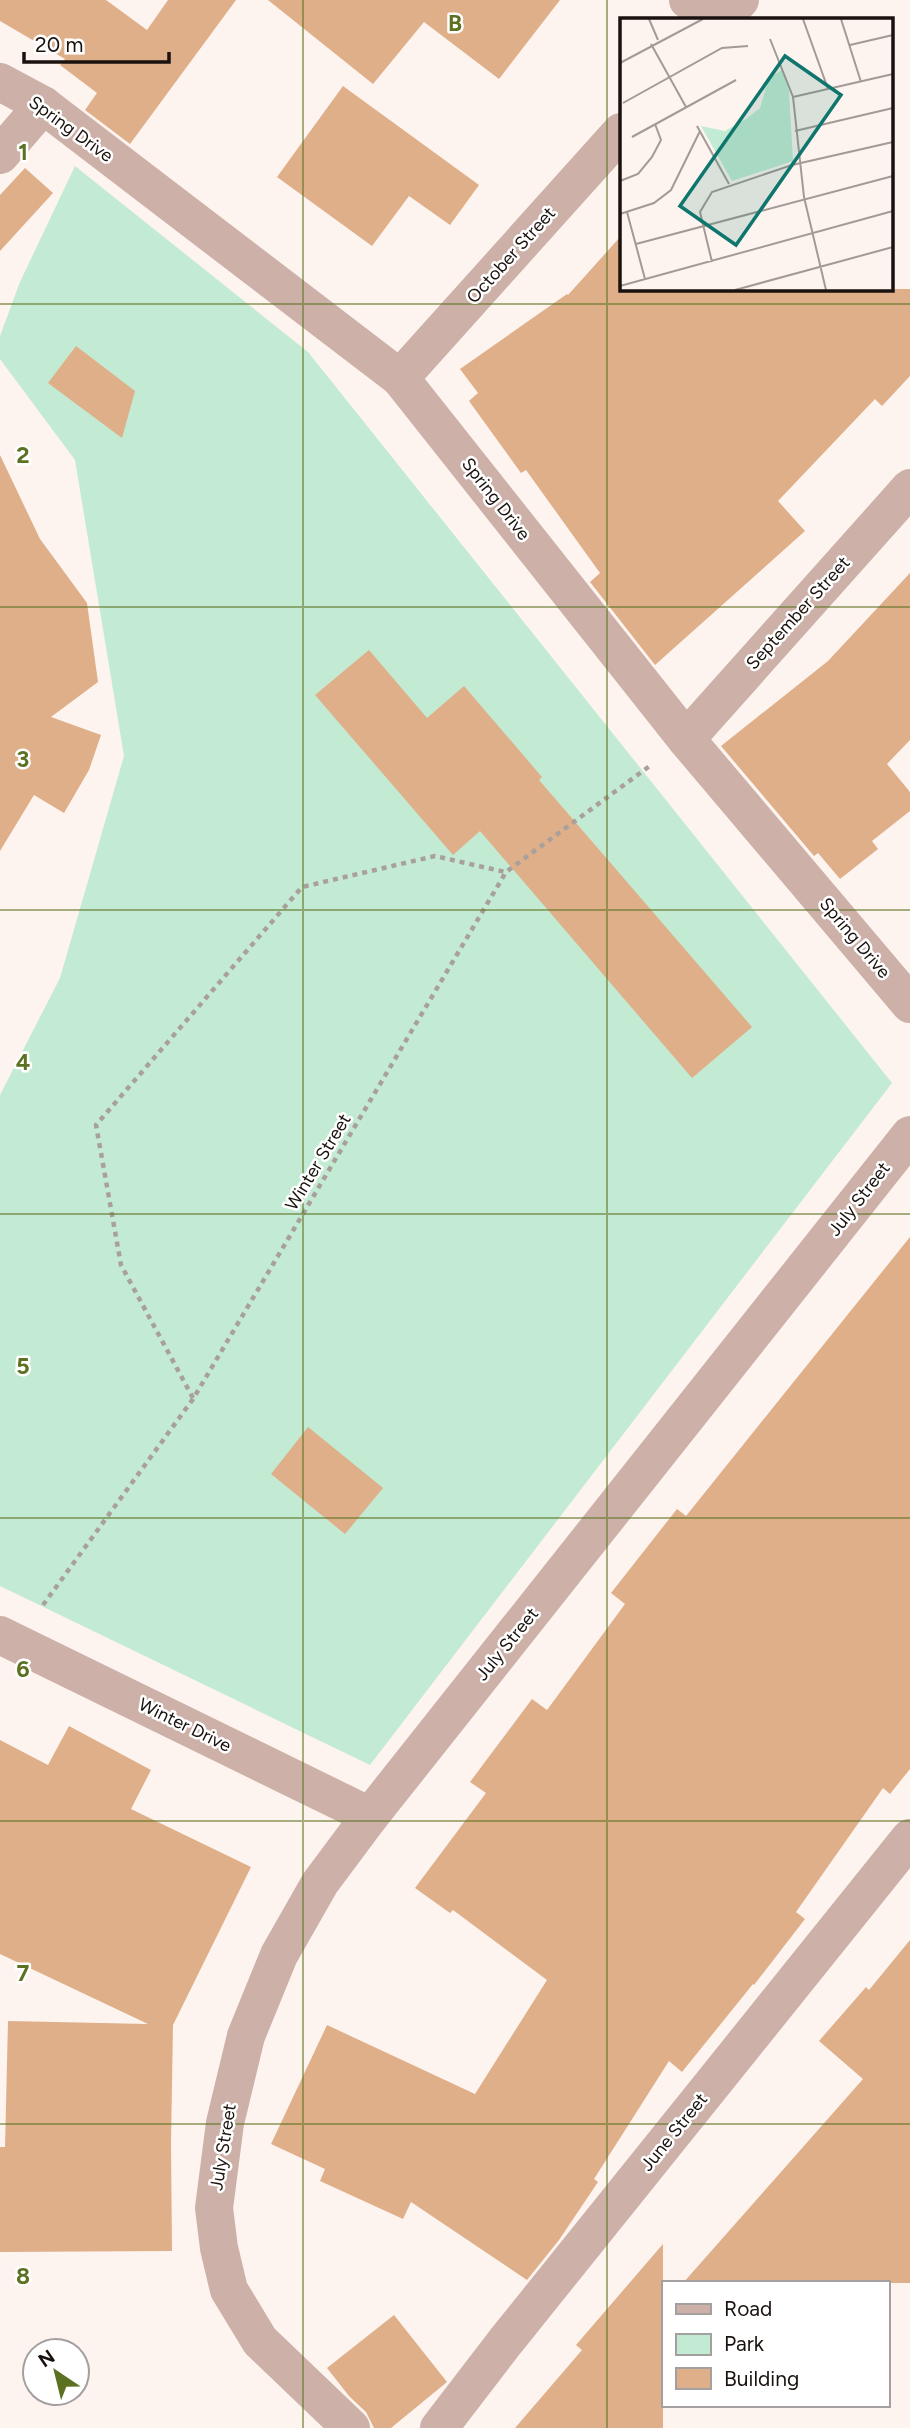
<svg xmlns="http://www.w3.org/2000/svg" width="910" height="2428" font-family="Figtree,sans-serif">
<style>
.green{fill:#c3ead3}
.building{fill:#dfaf89}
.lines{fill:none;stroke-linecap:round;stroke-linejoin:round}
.path{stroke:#a9a09b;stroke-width:4.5;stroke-dasharray:5 5;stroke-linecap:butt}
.street{stroke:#cdb1a9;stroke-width:38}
.grid{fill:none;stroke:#5c7121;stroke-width:2;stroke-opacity:0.55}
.labels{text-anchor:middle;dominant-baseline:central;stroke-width:5;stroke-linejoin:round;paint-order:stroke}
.street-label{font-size:18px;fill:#1a120e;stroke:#fff}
.inset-road{fill:none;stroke:#a39a95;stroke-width:2}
.view{fill:#0f766e;fill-opacity:0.15;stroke:#0f766e;stroke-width:3.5}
.inset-edge{fill:none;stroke:#1a120e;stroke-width:3.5}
.grid-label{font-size:23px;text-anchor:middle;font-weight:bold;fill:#5c7121;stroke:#fff;stroke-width:5;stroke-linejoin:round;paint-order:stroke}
</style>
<rect width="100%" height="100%" fill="#fef4ef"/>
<path class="green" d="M75,166L308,352L892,1083L370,1765L0,1586V1095L60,978L124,756L75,460L0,359V336L20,282Z"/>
<g class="building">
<path d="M0,0H106L147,30L168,0H236L130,144L85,110L97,93L60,65L65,59L0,21Z"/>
<path d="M268,0H560L499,79L424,22L373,84Z"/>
<path d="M343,86L479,185L450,225L409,196L372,246L277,177Z"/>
<path d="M25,168L53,193L0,251V195Z"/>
<path d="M621,236V289H910V376L882,406L875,399L778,501L805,531L655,665L590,582L600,573L526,470L521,473L469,401L478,393L460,369L567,294L568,295Z"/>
<path d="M76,346L135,391L122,438L48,383Z"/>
<path d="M0,455L40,539L87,603L98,682L51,717L101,735L89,770L64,813L34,795L0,851Z"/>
<path d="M910,573V740L887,764L910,792V811L872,841L878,849L840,879L818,853L814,856L721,746L828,661Z"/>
<path d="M369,650L427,718L464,686L542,777L539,780L752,1027L692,1078L480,831L453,855L315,695Z"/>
<path d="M910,1237V1769L890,1794L883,1788L796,1912L805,1919L754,1985L753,1984L682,2072L669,2061L594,2179L598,2182L559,2240L527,2280L411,2202L403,2219L320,2181L325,2169L271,2144L327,2025L475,2094L547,1980L453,1910L450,1913L415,1888L486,1793L470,1782L532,1699L547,1710L625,1604L611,1593L677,1509L686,1516Z"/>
<path d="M308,1427L383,1488L345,1534L271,1474Z"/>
<path d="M69,1726L151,1770L131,1809L251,1867L173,2025L171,2144L172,2251L0,2252V2147H5L8,2021L148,2024L0,1954V1740L48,1765Z"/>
<path d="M910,1940V2283H683L863,2079L819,2041L866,1987L869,1990Z"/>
<path d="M663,2244V2428H515L582,2350L576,2345Z"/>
<path d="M394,2315L447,2382L391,2428H374L366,2412L349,2396L327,2368Z"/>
</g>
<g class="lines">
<g class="path">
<path d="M193,1398L121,1265L96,1125L302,887L435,856L505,872"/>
<path d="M43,1605L193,1399L506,872L651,765"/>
</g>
<g class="street">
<path d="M688,0L714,19"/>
<path d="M722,19L740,0"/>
<path d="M0,82L43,105L400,378L686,739L910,1004"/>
<path d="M0,155L43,105"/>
<path d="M400,378L621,132"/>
<path d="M686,739L910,488"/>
<path d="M0,1635L370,1816"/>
<path d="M351,2428L260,2341L229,2290L219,2248L214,2208L225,2123L246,2036L279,1955L320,1883L370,1816L910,1135"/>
<path d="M439,2428L505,2342L910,1838"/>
</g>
</g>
<path class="grid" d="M303,0V2428M607,0V2428M0,304H910M0,607H910M0,910H910M0,1214H910M0,1518H910M0,1821H910M0,2124H910"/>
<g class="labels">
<g class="street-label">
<text transform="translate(71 129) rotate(36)">Spring Drive</text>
<text transform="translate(511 255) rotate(-48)">October Street</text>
<text transform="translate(496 499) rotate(52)">Spring Drive</text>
<text transform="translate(798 613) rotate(-48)">September Street</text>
<text transform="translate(855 938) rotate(50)">Spring Drive</text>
<text transform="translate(318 1162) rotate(-59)">Winter Street</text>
<text transform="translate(859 1199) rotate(-52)">July Street</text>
<text transform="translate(507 1644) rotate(-51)">July Street</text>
<text transform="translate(185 1725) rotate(26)">Winter Drive</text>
<text transform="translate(674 2132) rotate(-51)">June Street</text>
<text transform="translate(223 2147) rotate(-81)">July Street</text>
</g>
</g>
<g transform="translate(620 18)">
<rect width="273" height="273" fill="#fef4ef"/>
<path d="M162,52L169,73L173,143L112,163L81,108L105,113L126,101L140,90L149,60Z" fill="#c3ead3"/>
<path class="inset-road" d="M29,1L38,22M183,1L208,71M221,1L241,64M150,21L173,79L184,179L206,272M31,26L66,89M230,27L273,17M0,45L83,1M173,79L273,56M3,85L102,30L128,28M77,108L109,166M175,113L273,90M12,119L116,62M0,163L18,156L32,139L41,122L35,106M7,194L25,261M0,196L34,185L51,172L80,113M16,226L273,158M92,244L80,194L92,174L172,147L273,124M0,268L273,193M115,272L273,229"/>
<path class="view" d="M165,38L221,77L116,227L60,188Z"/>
<rect width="273" height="273" class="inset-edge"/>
</g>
<g class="grid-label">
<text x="455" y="31">B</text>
<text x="23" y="160">1</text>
<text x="23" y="463">2</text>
<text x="23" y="767">3</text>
<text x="23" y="1070">4</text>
<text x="23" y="1374">5</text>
<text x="23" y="1677">6</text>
<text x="23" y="1981">7</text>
<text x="23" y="2284">8</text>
</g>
<rect x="662" y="2281" width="228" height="126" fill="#ffffff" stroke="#a3a09f" stroke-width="2"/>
<rect x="676" y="2304" width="35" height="10" fill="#cdb1a9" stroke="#a3a09f" stroke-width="2"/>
<text x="724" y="2316" font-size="21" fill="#1a120e">Road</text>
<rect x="676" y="2334" width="35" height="21" fill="#c3ead3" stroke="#a3a09f" stroke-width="2"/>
<text x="724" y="2351" font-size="21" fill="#1a120e">Park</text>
<rect x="676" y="2368" width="35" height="21" fill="#dfaf89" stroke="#a3a09f" stroke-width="2"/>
<text x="724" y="2386" font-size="21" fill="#1a120e">Building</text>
<g transform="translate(56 2372) rotate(325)"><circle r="33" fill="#ffffff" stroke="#a3a09f" stroke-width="2"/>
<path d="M0-5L12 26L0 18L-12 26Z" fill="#5c7121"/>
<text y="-10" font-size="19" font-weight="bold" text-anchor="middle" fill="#1a120e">N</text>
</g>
<path d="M24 52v10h145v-10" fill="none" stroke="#1a120e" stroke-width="3.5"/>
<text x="35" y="52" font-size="21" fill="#1a120e" stroke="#ffffff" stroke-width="5" paint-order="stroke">20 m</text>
</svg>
